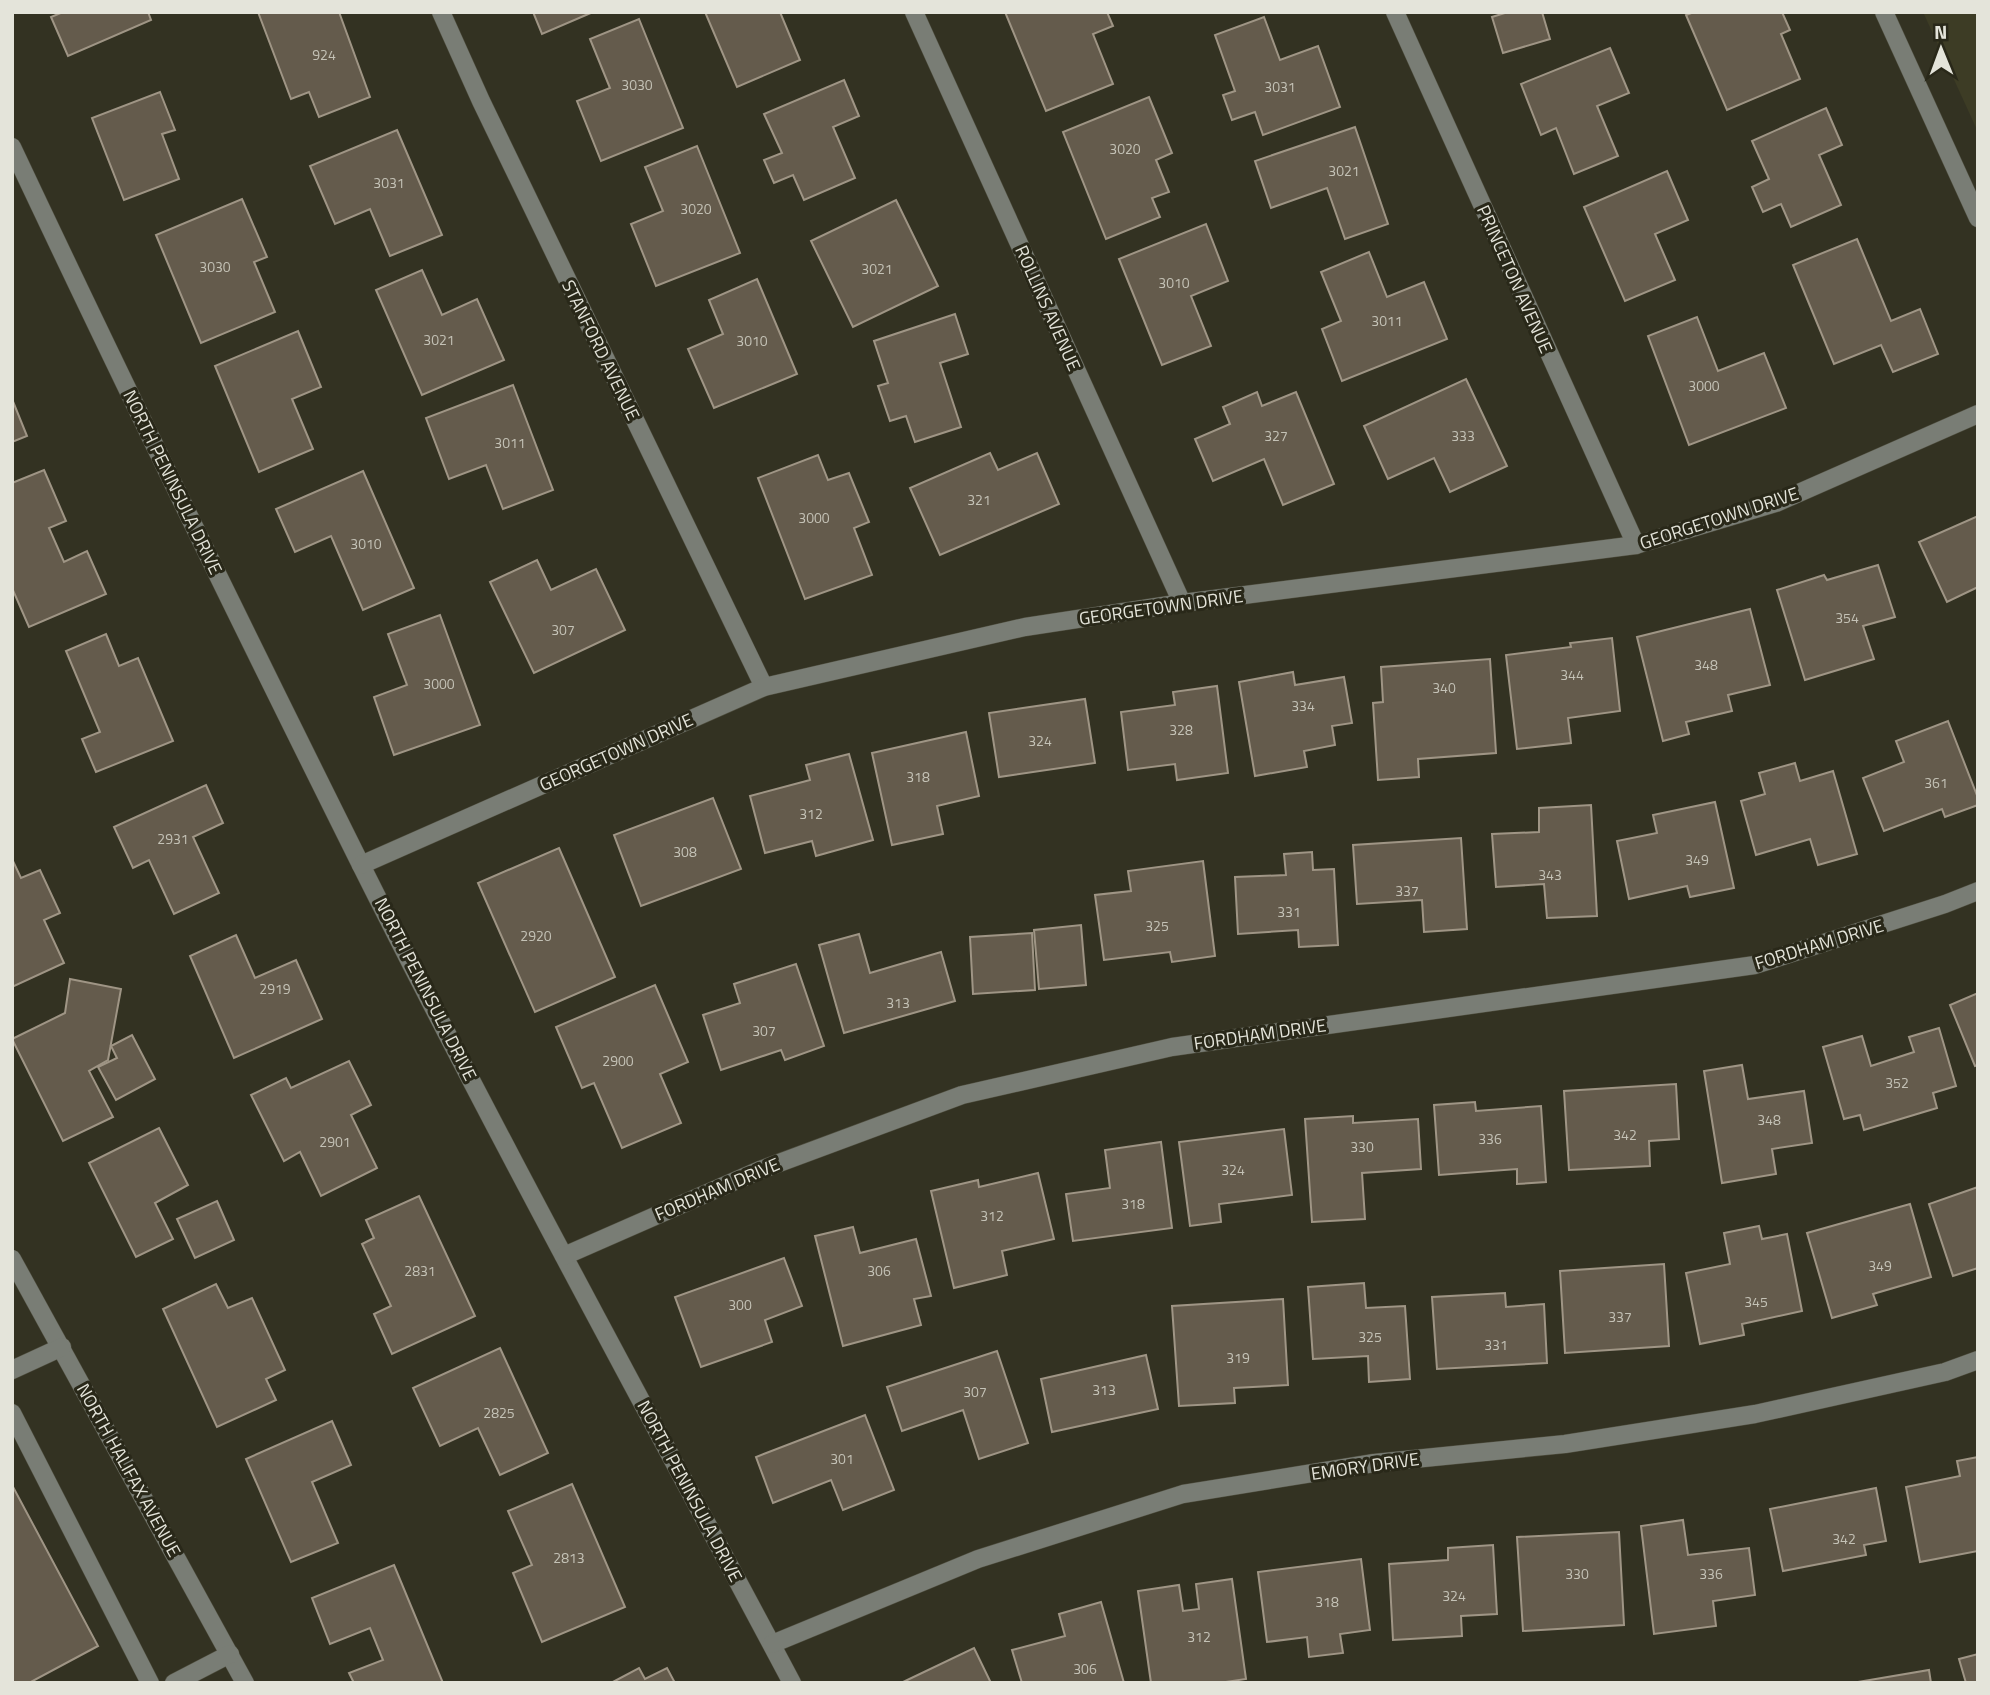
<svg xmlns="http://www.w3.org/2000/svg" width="1990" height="1695" font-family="'Titillium Web',sans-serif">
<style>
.built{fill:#3d3c25}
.building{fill:#645b4c;stroke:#9f9585;stroke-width:2}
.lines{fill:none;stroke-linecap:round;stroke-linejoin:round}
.minor-casing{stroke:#4f4e3f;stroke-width:19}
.minor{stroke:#797d75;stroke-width:18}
.labels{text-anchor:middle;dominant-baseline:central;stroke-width:6;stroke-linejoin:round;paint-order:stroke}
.number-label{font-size:14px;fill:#c4c2b6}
.street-label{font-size:18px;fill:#e4e4da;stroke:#292819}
</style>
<rect width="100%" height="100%" fill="#333222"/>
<path class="built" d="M1923,12H1978V132Z"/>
<g class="building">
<path d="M63,12H148L151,20L68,56L51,17Z"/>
<path d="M258,12H339L370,97L319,117L309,92L291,99Z"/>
<path d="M533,12H593L542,34Z"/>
<path d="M705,12H780L800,60L737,87Z"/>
<path d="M1005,12H1107L1113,26L1093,34L1113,84L1046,111Z"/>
<path d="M1508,12H1542L1550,39L1503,53L1492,17Z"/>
<path d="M1694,12H1782L1790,30L1781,34L1800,79L1727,110L1686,15Z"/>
<path d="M1264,17L1280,60L1318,46L1340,107L1263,135L1255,112L1232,120L1223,95L1235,91L1215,35Z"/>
<path d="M639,19L683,128L601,161L577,101L610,88L590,39Z"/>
<path d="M1610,48L1629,93L1597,106L1618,156L1574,174L1556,128L1541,135L1521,84Z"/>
<path d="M844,80L859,116L833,127L855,178L804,200L793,175L774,183L764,160L782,153L764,114Z"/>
<path d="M160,92L175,130L162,134L179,179L124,200L92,118Z"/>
<path d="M1149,97L1172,153L1156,160L1169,192L1152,198L1160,217L1106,239L1063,132Z"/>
<path d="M1826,108L1842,145L1819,155L1841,205L1791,227L1781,204L1763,212L1752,187L1769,179L1752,141Z"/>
<path d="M1355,127L1388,224L1345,239L1327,188L1271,208L1255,161Z"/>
<path d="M397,130L442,235L390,256L370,209L335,224L310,166Z"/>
<path d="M697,146L740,253L656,286L631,224L663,211L645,167Z"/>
<path d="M1667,171L1688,220L1655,234L1675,280L1625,301L1584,207Z"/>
<path d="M242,199L267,257L254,262L275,312L201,343L156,235Z"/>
<path d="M896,200L938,286L853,327L811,241Z"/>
<path d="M1206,224L1228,281L1191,296L1211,346L1162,365L1119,259Z"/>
<path d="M1857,239L1891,321L1920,309L1938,354L1893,372L1881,345L1834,364L1793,265Z"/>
<path d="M1369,252L1387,297L1424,282L1447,339L1342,381L1322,329L1341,321L1321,272Z"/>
<path d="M422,270L442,315L477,299L504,360L422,395L376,290Z"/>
<path d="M757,279L797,374L714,408L688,349L723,334L709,300Z"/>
<path d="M955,314L968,354L940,363L961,427L915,442L906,416L890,421L878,386L888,383L874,341Z"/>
<path d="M1697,317L1718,371L1764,353L1786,408L1689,445L1648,336Z"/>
<path d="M298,331L321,387L292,399L313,449L259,472L215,366Z"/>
<path d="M1466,379L1507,466L1450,492L1434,458L1388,479L1364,426Z"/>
<path d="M513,385L553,490L503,509L486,465L449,479L426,418Z"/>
<path d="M1257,392L1262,406L1296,392L1334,484L1283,505L1264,459L1213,481L1195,439L1230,424L1223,407Z"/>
<path d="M12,399L27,436L12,442Z"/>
<path d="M990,453L998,470L1037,453L1059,504L940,555L910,488Z"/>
<path d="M818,455L828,480L849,473L869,522L854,528L872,575L805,599L758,478Z"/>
<path d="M44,470L66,521L49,528L64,562L87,551L106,594L29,627L12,588V483Z"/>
<path d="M363,471L414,588L363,610L331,536L295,552L276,509Z"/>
<path d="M1978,516V587L1947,602L1919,542Z"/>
<path d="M537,560L551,590L596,569L625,630L534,673L490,582Z"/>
<path d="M1878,565L1895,617L1863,626L1874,659L1805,680L1777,590L1824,575L1827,580Z"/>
<path d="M1750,609L1770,685L1728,695L1732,711L1686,722L1689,734L1663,741L1637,637Z"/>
<path d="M440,615L480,725L394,755L374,697L407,685L388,634Z"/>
<path d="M106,634L119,666L138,658L173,741L96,772L82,739L100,732L66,651Z"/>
<path d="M1612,638L1620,711L1568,718L1571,743L1517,749L1506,655L1571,647L1570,643Z"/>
<path d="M1490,659L1496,753L1418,759L1419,777L1378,780L1373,703L1383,702L1381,667Z"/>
<path d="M1293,672L1295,685L1344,677L1352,723L1332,726L1335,745L1304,751L1307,767L1255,776L1239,682Z"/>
<path d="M1217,686L1228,773L1177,780L1175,764L1128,770L1121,712L1175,705L1173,692Z"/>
<path d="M1085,699L1095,763L999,777L989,713Z"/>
<path d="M1948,721L1978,798V805L1945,817L1942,809L1884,831L1863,778L1904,762L1896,741Z"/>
<path d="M966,732L979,796L937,806L943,834L892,845L872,753Z"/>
<path d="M849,754L873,840L816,856L812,841L765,853L750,796L810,780L806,765Z"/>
<path d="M1795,763L1800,781L1833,771L1857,854L1818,865L1810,839L1756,855L1741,801L1765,794L1759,773Z"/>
<path d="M206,785L223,823L193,837L219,893L174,914L149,860L133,868L114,827Z"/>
<path d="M713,798L741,869L641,906L614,835Z"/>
<path d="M1715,802L1734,888L1690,897L1687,886L1629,899L1617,841L1657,833L1653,815Z"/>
<path d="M1591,805L1597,916L1547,918L1544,884L1496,887L1492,834L1539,832V808Z"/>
<path d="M1461,838L1467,929L1424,932L1422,900L1357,904L1353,845Z"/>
<path d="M559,848L615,977L535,1012L478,883Z"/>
<path d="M1312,852L1313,870L1334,869L1338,945L1299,947L1298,930L1238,934L1235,877L1286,875L1284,854Z"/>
<path d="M12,859L21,878L40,870L60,913L44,920L64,963L12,987Z"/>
<path d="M1203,861L1215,956L1172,962L1170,952L1104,960L1095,895L1131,891L1128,871Z"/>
<path d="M1081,925L1086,985L1039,989L1034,930Z"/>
<path d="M1032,933L1035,990L973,994L970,937Z"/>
<path d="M859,934L870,973L941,952L955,1001L844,1033L819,945Z"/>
<path d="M236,935L255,978L296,960L322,1019L234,1058L190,956Z"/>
<path d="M796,964L824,1046L785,1060L781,1050L721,1070L703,1015L740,1003L734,984Z"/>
<path d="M70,979L121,989L108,1060L89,1071L113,1117L63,1141L12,1039L65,1013Z"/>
<path d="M655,985L688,1062L660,1074L681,1123L622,1148L594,1083L582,1088L556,1027Z"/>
<path d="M1978,993V1065L1975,1066L1950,1005Z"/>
<path d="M1939,1028L1956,1086L1933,1093L1937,1108L1864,1130L1860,1115L1844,1119L1823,1047L1862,1036L1871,1066L1914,1052L1909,1037Z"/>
<path d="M132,1035L155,1079L116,1100L98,1067L117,1058L111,1046Z"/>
<path d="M349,1061L371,1105L351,1115L377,1168L321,1196L300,1152L284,1161L251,1095L286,1078L291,1088Z"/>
<path d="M1742,1065L1748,1099L1804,1091L1812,1143L1772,1149L1776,1174L1722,1183L1704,1071Z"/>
<path d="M1676,1084L1679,1139L1649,1141L1650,1166L1569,1170L1564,1091Z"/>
<path d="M1475,1102L1476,1111L1541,1106L1546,1182L1517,1184V1169L1439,1175L1434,1105Z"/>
<path d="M1353,1116V1123L1418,1119L1421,1169L1362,1173L1365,1219L1312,1222L1305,1119Z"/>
<path d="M159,1128L188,1185L155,1203L173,1239L136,1257L89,1163Z"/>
<path d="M1284,1129L1292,1195L1219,1204L1221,1222L1190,1226L1179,1142Z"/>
<path d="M1161,1142L1172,1228L1073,1241L1066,1194L1110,1188L1105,1150Z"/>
<path d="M1038,1173L1054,1239L1002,1251L1007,1275L954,1288L931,1191L978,1180L979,1187Z"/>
<path d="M1978,1187V1268L1953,1276L1929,1204Z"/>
<path d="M419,1196L475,1316L392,1354L374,1314L391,1306L362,1244L374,1238L366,1220Z"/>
<path d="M217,1201L234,1240L195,1258L177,1219Z"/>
<path d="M1910,1204L1931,1277L1873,1294L1877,1305L1832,1318L1807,1233Z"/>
<path d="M1759,1226L1762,1239L1787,1234L1802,1311L1742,1324L1744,1335L1700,1344L1686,1273L1730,1264L1724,1233Z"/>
<path d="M853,1227L860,1253L916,1239L931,1296L914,1299L921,1325L843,1346L815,1236Z"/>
<path d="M784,1258L802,1306L765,1320L772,1342L701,1367L675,1297Z"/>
<path d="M1664,1264L1669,1346L1565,1353L1560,1271Z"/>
<path d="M1364,1283L1366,1308L1405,1306L1410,1379L1369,1382L1368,1356L1313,1359L1308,1287Z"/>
<path d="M216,1284L228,1308L252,1298L285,1370L266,1379L276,1400L217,1427L163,1309Z"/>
<path d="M1505,1293L1506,1307L1544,1304L1547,1363L1437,1369L1432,1297Z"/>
<path d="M1283,1299L1288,1385L1234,1388L1235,1403L1179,1406L1172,1306Z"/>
<path d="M500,1348L548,1453L500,1475L478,1428L440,1446L413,1388Z"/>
<path d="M997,1351L1028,1443L979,1459L963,1410L902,1431L887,1387Z"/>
<path d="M1146,1355L1158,1409L1052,1432L1041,1379Z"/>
<path d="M865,1415L894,1490L843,1510L831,1480L773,1503L756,1457Z"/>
<path d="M332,1421L351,1465L312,1482L338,1543L291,1562L246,1459Z"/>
<path d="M1978,1457V1551L1920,1562L1906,1487L1960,1476L1957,1461Z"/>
<path d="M572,1484L625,1607L542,1642L513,1573L532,1565L508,1511Z"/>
<path d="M12,1485L98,1646L29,1683H12Z"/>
<path d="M1876,1488L1886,1541L1864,1545L1866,1555L1783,1571L1770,1509Z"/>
<path d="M1683,1520L1688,1555L1749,1548L1755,1595L1713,1601L1716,1626L1654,1634L1641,1526Z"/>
<path d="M1619,1532L1624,1625L1523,1631L1517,1537Z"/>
<path d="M1493,1545L1497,1614L1461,1616L1462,1636L1393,1640L1389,1564L1448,1560V1548Z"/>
<path d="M1361,1559L1370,1630L1340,1634L1343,1653L1309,1657L1307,1637L1267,1642L1258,1572Z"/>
<path d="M394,1565L443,1683H354L349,1673L383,1660L370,1628L330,1644L312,1598Z"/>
<path d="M1232,1579L1246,1679L1219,1683H1151L1138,1591L1179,1585L1183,1611L1199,1609L1196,1584Z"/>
<path d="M1101,1602L1124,1683H1022L1012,1650L1065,1636L1059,1614Z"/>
<path d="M974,1648L991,1683H901Z"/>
<path d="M1978,1654V1683H1966L1959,1659Z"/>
<path d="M639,1668L645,1679L667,1668L675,1683H611Z"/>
<path d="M1929,1670L1931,1683H1852Z"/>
</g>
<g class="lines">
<g class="minor-casing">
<g id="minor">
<path d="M441,12L481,101L764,687"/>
<path d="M914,12L1182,603"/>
<path d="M1395,12L1636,545"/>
<path d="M1884,12L1978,218"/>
<path d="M12,147C125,387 242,626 360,863C498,1139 647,1410 792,1683"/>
<path d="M361,865L764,687L1025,627L1182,603L1636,545L1776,503L1978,414"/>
<path d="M564,1256L760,1170L962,1095L1172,1047L1755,965L1945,904L1978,891"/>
<path d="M12,1259L245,1683"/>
<path d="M12,1370L62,1347"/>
<path d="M12,1413L150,1683"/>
<path d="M772,1644L978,1559L1183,1494L1374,1463L1565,1444L1755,1414L1945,1372L1978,1360"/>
<path d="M174,1683L230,1654"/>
</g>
</g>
<use href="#minor" class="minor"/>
</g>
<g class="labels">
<g class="number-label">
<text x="324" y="54">924</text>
<text x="637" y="84">3030</text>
<text x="1280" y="86">3031</text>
<text x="1125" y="148">3020</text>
<text x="1344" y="170">3021</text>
<text x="389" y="182">3031</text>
<text x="696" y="208">3020</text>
<text x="215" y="266">3030</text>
<text x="877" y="268">3021</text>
<text x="1174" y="282">3010</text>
<text x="1387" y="320">3011</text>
<text x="439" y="339">3021</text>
<text x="752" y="340">3010</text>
<text x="1704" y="385">3000</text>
<text x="1276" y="435">327</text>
<text x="1463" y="435">333</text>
<text x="510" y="442">3011</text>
<text x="979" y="499">321</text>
<text x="814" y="517">3000</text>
<text x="366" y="543">3010</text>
<text x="1847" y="617">354</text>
<text x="563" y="629">307</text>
<text x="1706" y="664">348</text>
<text x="1572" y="674">344</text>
<text x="439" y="683">3000</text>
<text x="1444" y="687">340</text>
<text x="1303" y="705">334</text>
<text x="1181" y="729">328</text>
<text x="1040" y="740">324</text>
<text x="918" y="776">318</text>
<text x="1936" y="782">361</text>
<text x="811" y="813">312</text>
<text x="173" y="838">2931</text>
<text x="685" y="851">308</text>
<text x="1697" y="859">349</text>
<text x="1550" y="874">343</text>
<text x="1407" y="890">337</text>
<text x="1289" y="911">331</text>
<text x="1157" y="925">325</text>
<text x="536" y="935">2920</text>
<text x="275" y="988">2919</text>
<text x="898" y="1002">313</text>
<text x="764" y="1030">307</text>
<text x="618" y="1060">2900</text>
<text x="1897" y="1082">352</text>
<text x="1769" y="1119">348</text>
<text x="1625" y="1134">342</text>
<text x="1490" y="1138">336</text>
<text x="335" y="1141">2901</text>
<text x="1362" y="1146">330</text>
<text x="1233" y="1169">324</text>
<text x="1133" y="1203">318</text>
<text x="992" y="1215">312</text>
<text x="1880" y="1265">349</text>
<text x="420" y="1270">2831</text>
<text x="879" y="1270">306</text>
<text x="1756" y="1301">345</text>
<text x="740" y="1304">300</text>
<text x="1620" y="1316">337</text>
<text x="1370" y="1336">325</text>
<text x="1496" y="1344">331</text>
<text x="1238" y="1357">319</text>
<text x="1104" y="1389">313</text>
<text x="975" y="1391">307</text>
<text x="499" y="1412">2825</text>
<text x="842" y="1458">301</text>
<text x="1844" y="1538">342</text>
<text x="569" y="1557">2813</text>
<text x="1577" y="1573">330</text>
<text x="1711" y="1573">336</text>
<text x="1454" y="1595">324</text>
<text x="1327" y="1601">318</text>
<text x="1199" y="1636">312</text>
<text x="1085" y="1668">306</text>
</g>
<g class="street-label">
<text transform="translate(1515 279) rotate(66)">PRINCETON AVENUE</text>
<text transform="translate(1048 308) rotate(66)">ROLLINS AVENUE</text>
<text transform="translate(601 350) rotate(64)">STANFORD AVENUE</text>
<text transform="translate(173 482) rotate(64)">NORTH PENINSULA DRIVE</text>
<text transform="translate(1719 518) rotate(-18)">GEORGETOWN DRIVE</text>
<text transform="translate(1161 607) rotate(-8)">GEORGETOWN DRIVE</text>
<text transform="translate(616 752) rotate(-24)">GEORGETOWN DRIVE</text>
<text transform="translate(1819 944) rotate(-17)">FORDHAM DRIVE</text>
<text transform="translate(426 989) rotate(63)">NORTH PENINSULA DRIVE</text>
<text transform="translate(1260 1034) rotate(-8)">FORDHAM DRIVE</text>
<text transform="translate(717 1189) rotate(-23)">FORDHAM DRIVE</text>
<text transform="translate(1365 1466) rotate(-8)">EMORY DRIVE</text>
<text transform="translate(129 1470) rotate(61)">NORTH HALIFAX AVENUE</text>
<text transform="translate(690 1491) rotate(62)">NORTH PENINSULA DRIVE</text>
</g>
</g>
<rect width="1990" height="1695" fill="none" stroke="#e4e4da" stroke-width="28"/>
<g transform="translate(1941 49) rotate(359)" stroke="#292819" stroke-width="5" paint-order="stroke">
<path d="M0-5L12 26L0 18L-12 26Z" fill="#e4e4da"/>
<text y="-10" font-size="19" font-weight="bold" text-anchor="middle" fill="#e4e4da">N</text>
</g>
</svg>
